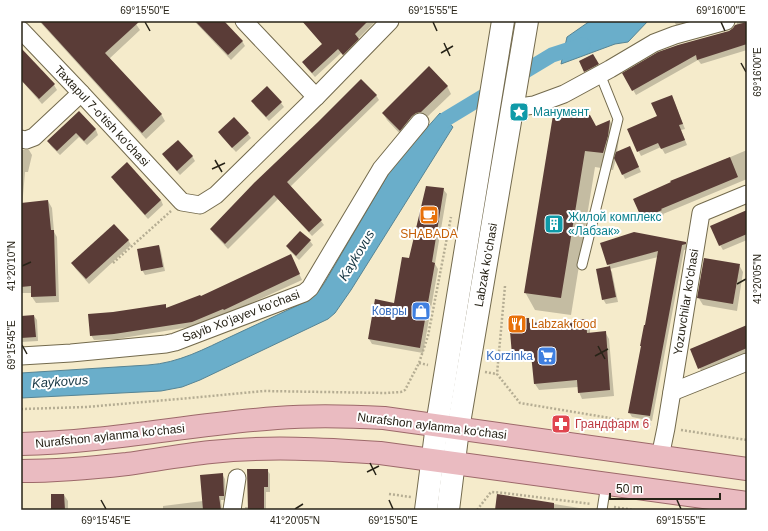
<svg xmlns="http://www.w3.org/2000/svg" width="768" height="531" font-family="Arial,sans-serif">
<style>
.water{fill:#6aaeca;stroke:#568494}
.shadow{fill:#0003}
.lines{fill:none;stroke-linecap:round;stroke-linejoin:round}
.canal{stroke:#6aaeca;stroke-width:15}
.building{fill:#5a3c37}
.lane-casing{stroke:#736a4d;stroke-width:11}
.street-casing{stroke:#736a4d;stroke-width:19}
.secondary-casing{stroke:#736a4d;stroke-width:24}
.primary-casing{stroke:#9d696a;stroke-width:24}
.path{stroke:#b5ad93;stroke-width:2.5;stroke-dasharray:2 2;stroke-linecap:butt}
.lane{stroke:#fff;stroke-width:9}
.street{stroke:#fff;stroke-width:17}
.secondary{stroke:#fff;stroke-width:22}
.primary{stroke:#eabbc1;stroke-width:22}
.ticks{fill:none;stroke:#272317;stroke-width:1.5}
.labels{text-anchor:middle;stroke-width:4;stroke-linejoin:round;paint-order:stroke}
.culture-label{font-size:12px;fill:#0d838f;stroke:#fff;text-anchor:start}
.street-label{font-size:12px;fill:#272317;stroke:#fff}
.food-label{font-size:12px;fill:#c56008;stroke:#fff}
.shop-label{font-size:12px;fill:#366cbe;stroke:#fff;text-anchor:end}
.health-label{font-size:12px;fill:#be3a42;stroke:#fff;text-anchor:start}
.water-label{font-size:13px;font-style:italic;fill:#163643;stroke:#fff}
.neatline{fill:none;stroke:#272317;stroke-width:1.5}
.ticks-label{font-size:10px;text-anchor:middle;fill:#272317}
</style>
<rect width="100%" height="100%" fill="#f5ebcb"/>
<g class="water">
<polygon points="590,21 648,21 628,42 615,44 561,64 567,37"/>
<path d="M440,113L453,127L351,290L335,313L328,319L200,380L182,387L161,391L21,398V373L148,365C179,363 204,349 232,336C256,325 281,313 305,302C314,297 320,290 325,282L393,166Z"/>
</g>
<g class="shadow">
<polygon points="39,21 134,21 140,30 109,59 161,114 165,121 146,139"/>
<polygon points="194,21 223,21 242,41 245,46 231,60"/>
<polygon points="302,21 376,21 358,39 361,44 347,59 341,53 315,77 306,67 303,62 323,45"/>
<polygon points="674,21 696,21 678,29"/>
<polygon points="737,21 747,21 747,50 701,64 698,60 636,95 624,74 729,32 734,29 737,24"/>
<polygon points="21,49 54,85 57,90 42,104 21,80"/>
<polygon points="593,55 599,66 586,73 580,61"/>
<polygon points="447,86 451,94 425,119 404,138 387,120 383,113"/>
<polygon points="267,87 281,103 284,107 269,121 255,106 252,101"/>
<polygon points="376,95 379,100 290,187 321,221 324,225 312,236 278,199 228,249 214,234 211,229"/>
<polygon points="674,101 685,129 681,130 687,145 665,154 661,147 641,156 628,130 658,117"/>
<polygon points="555,110 596,127 610,121 619,138 617,153 632,152 641,172 625,179 616,159 613,170 595,167 571,315 535,310 525,292"/>
<polygon points="79,112 96,130 98,135 87,145 79,137 60,155 51,146 48,141"/>
<polygon points="219,132 248,134 251,138 236,152 222,137"/>
<polygon points="21,150 29,150 32,155 28,172 25,172 22,208"/>
<polygon points="747,150 747,179 663,214 664,215 645,223 643,218 672,183 671,182"/>
<polygon points="163,155 192,156 195,161 180,175 166,159"/>
<polygon points="127,164 161,200 163,205 148,219 115,182 112,177"/>
<polygon points="443,189 447,194 435,264 438,269 423,353 372,344 369,339 395,304 410,260"/>
<polygon points="48,201 52,208 54,232 57,237 59,302 36,303 32,297 32,293 21,293 21,232"/>
<polygon points="747,211 747,240 723,250 720,245"/>
<polygon points="128,240 131,245 89,284 75,268 73,264"/>
<polygon points="310,241 313,245 299,260 290,251 287,246"/>
<polygon points="686,243 688,249 684,250 652,421 632,417 629,412 641,348 641,346 645,326 646,326 658,257 610,269 612,272 618,302 606,304 603,299 610,268 608,264"/>
<polygon points="159,246 161,251 165,271 145,275 142,270"/>
<polygon points="293,260 302,280 227,314 195,326 117,339 94,340 91,335 113,313 165,305 167,308 200,297"/>
<polygon points="739,265 743,272 737,311 703,305 698,297"/>
<polygon points="34,316 37,320 38,341 21,342 21,317"/>
<polygon points="528,319 531,324 586,320 590,326 590,334 605,332 609,339 614,396 582,399 579,392 578,387 539,390 535,384 533,360 517,362 513,355"/>
<polygon points="747,326 747,354 702,373 691,349"/>
<polygon points="267,470 270,474 270,492 266,492 266,510 245,510 245,507 249,507"/>
<polygon points="222,474 225,479 226,500 221,500 222,510 163,510 163,506 203,501"/>
<polygon points="64,495 68,501 68,510 52,510"/>
<polygon points="497,495 592,510 496,510"/>
</g>
<g class="lines">
<polyline class="canal" points="433,134 441,124 446,119 552,55 583,45"/>
</g>
<g class="building">
<polygon points="40,21 140,21 105,53 162,114 142,133"/>
<polygon points="195,21 224,21 243,41 228,55"/>
<polygon points="302,21 368,21 355,34 359,39 343,55 338,49 312,73 302,62 322,44"/>
<polygon points="747,22 747,44 697,60 696,55 632,91 622,73 658,52 678,45 729,31 733,28 735,25"/>
<polygon points="21,48 55,84 39,99 21,80"/>
<polygon points="593,54 599,64 584,72 579,61"/>
<polygon points="429,66 448,86 421,112 416,113 412,116 400,131 382,113"/>
<polygon points="361,79 377,95 287,182 322,220 309,232 274,195 225,244 210,229 254,183 318,122"/>
<polygon points="267,86 282,102 266,117 251,101"/>
<polygon points="672,95 683,124 679,125 685,140 661,149 658,143 637,152 627,129 657,116 651,103"/>
<polygon points="554,109 590,115 596,126 610,120 608,136 603,153 585,151 561,298 524,293"/>
<polygon points="79,111 96,129 84,141 76,133 57,151 47,141"/>
<polygon points="234,117 249,133 232,148 218,132"/>
<polygon points="178,140 193,156 177,171 162,154"/>
<polygon points="630,146 639,167 622,175 614,158 616,152"/>
<polygon points="730,157 738,177 661,209 662,210 642,219 633,199 671,182 670,181"/>
<polygon points="127,162 161,200 145,215 111,177"/>
<polygon points="426,186 444,188 432,262 435,263 420,348 368,339 375,299 394,303 402,257 409,258"/>
<polygon points="48,200 51,230 54,230 56,296 31,297 31,286 21,287 21,203"/>
<polygon points="747,210 747,234 719,246 710,226"/>
<polygon points="114,224 129,240 86,279 71,263"/>
<polygon points="300,231 311,240 296,256 286,246"/>
<polygon points="634,232 686,242 686,244 682,245 650,416 628,413 641,346 640,346 644,325 645,325 658,251 607,265 600,243"/>
<polygon points="159,245 163,267 141,271 137,249"/>
<polygon points="291,254 300,274 224,310 223,309 192,322 114,334 90,336 88,314 113,312 166,304 166,308 200,295 201,296"/>
<polygon points="704,258 740,264 733,304 697,298"/>
<polygon points="610,266 616,297 602,300 596,269"/>
<polygon points="34,315 36,337 21,338 21,316"/>
<polygon points="529,318 529,323 586,319 587,333 606,331 610,390 578,393 577,380 534,384 531,354 512,355 509,319"/>
<polygon points="747,325 747,348 698,369 690,349"/>
<polygon points="247,469 268,469 268,487 264,487 264,510 248,510"/>
<polygon points="223,473 224,496 219,496 221,510 203,510 200,475"/>
<polygon points="51,494 64,494 65,510 51,510"/>
<polygon points="497,494 554,503 554,510 495,510"/>
</g>
<g class="lines">
<defs>
<g id="lane">
<polyline points="582,265 618,119 600,74"/>
<polyline points="602,510 606,484"/>
</g>
<g id="street">
<polyline points="244,21 316,97"/>
<polyline points="21,30 81,93 182,202 200,205 216,195 316,97 390,21"/>
<polyline points="512,108 534,105 564,94 610,69 654,43 675,35 726,21"/>
<polyline points="21,139 26,140 34,137 81,93"/>
<polyline points="21,356 71,353 166,344 175,342 304,293 310,288 381,169 420,122"/>
<polyline points="672,392 747,362"/>
<polyline points="660,457 666,428 701,213 747,194"/>
<polyline points="232,510 237,478"/>
</g>
<g id="secondary">
<polyline points="426,510 437,425 503,21"/>
<polyline points="448,510 458,429 527,21"/>
</g>
<g id="primary">
<path d="M21,444C107,442 192,424 277,418C313,415 348,416 384,418L747,469"/>
<path d="M21,471C56,471 92,468 127,464C155,460 183,455 211,452C267,446 324,449 380,453L747,503"/>
</g>
</defs>
<use href="#lane" class="lane-casing"/>
<use href="#street" class="street-casing"/>
<use href="#secondary" class="secondary-casing"/>
<use href="#primary" class="primary-casing"/>
<g class="path">
<polyline points="113,263 171,211"/>
<polyline points="505,286 497,374 520,403 652,425"/>
<polyline points="419,363 428,365"/>
<polyline points="485,372 497,374"/>
<polyline points="21,409 86,407 190,398 264,391 386,393 401,392 405,390 419,363 428,336 451,217"/>
<polyline points="681,430 747,440"/>
<polyline points="389,494 411,497"/>
<polyline points="614,507 634,510"/>
<polyline points="477,510 491,492 505,493 591,504"/>
</g>
<use href="#lane" class="lane"/>
<use href="#street" class="street"/>
<use href="#secondary" class="secondary"/>
<use href="#primary" class="primary"/>
</g>
<path class="ticks" d="M145,22L150,31M433,22L437,31M721,22L725,31M444,43L450,56M441,53L453,46M741,63L746,72M215,160L222,172M212,169L225,163M22,266L31,262M737,284L746,279M22,345L27,354M598,346L605,359M595,356L608,349M370,463L376,475M367,472L379,466M101,500L106,509M389,500L393,509M677,500L681,509M295,509L303,504"/>
<defs>
<symbol id="sight-square" viewBox="-11 -11 22 22"><rect x="-9" y="-9" width="18" height="18" rx="4" fill="#0f9aa8" stroke="#fff"/><path d="M0-6L1.8-2.2L6-1.7L2.9 1.2L3.7 5.4L0 3.3L-3.7 5.4L-2.9 1.2L-6-1.7L-1.8-2.2Z" fill="#fff"/></symbol>
<symbol id="cafe-square" viewBox="-11 -11 22 22"><rect x="-9" y="-9" width="18" height="18" rx="4" fill="#e8710a" stroke="#fff"/><path d="M-5.5-4.5H6V0H3Q3 3.5 0 3.5H-2.5Q-5.5 3.5-5.5 0ZM3-3.2v2h1.7v-2ZM-6 4.5H4V6H-6Z" fill="#fff"/></symbol>
<symbol id="building-square" viewBox="-11 -11 22 22"><rect x="-9" y="-9" width="18" height="18" rx="4" fill="#0f9aa8" stroke="#fff"/><path d="M-4-6H4V6H1V3H-1V6H-4ZM-2.5-4.3h1.7v1.8h-1.7ZM.8-4.3h1.7v1.8H.8ZM-2.5-1h1.7V.8h-1.7ZM.8-1h1.7V.8H.8Z" fill="#fff"/></symbol>
<symbol id="shop-square" viewBox="-11 -11 22 22"><rect x="-9" y="-9" width="18" height="18" rx="4" fill="#3f7fe0" stroke="#fff"/><path d="M-5-2.5h2.3a2.7 3.5 0 0 1 5.4 0H5L5.5 6h-11ZM-1.5-2.5h3a1.5 2.3 0 0 0-3 0Z" fill="#fff"/></symbol>
<symbol id="restaurant-square" viewBox="-11 -11 22 22"><rect x="-9" y="-9" width="18" height="18" rx="4" fill="#e8710a" stroke="#fff"/><path d="M-5-6h1v4h1v-4h1v4h1v-4h1v5L-1.5 .5V6h-2V.5L-5-1ZM5-6V6H3V1.5H1.5Q1.5-4 5-6Z" fill="#fff"/></symbol>
<symbol id="supermarket-square" viewBox="-11 -11 22 22"><rect x="-9" y="-9" width="18" height="18" rx="4" fill="#3f7fe0" stroke="#fff"/><path d="M-6-5.5h2.5l.6 2H6L4.5 2H-2.5L-4.4-4H-6ZM-1.5 3.2a1.3 1.3 0 1 0 .1 0ZM3 3.2a1.3 1.3 0 1 0 .1 0Z" fill="#fff"/></symbol>
<symbol id="pharmacy-square" viewBox="-11 -11 22 22"><rect x="-9" y="-9" width="18" height="18" rx="4" fill="#e0444e" stroke="#fff"/><path d="M-2-6h4v4h4v4h-4v4h-4v-4h-4v-4h4Z" fill="#fff"/></symbol>
</defs>
<g fill-rule="evenodd">
<use href="#sight-square" x="508" y="101" width="22" height="22"/>
<use href="#cafe-square" x="418" y="204" width="22" height="22"/>
<use href="#building-square" x="543" y="213" width="22" height="22"/>
<use href="#shop-square" x="410" y="300" width="22" height="22"/>
<use href="#restaurant-square" x="506" y="313" width="22" height="22"/>
<use href="#supermarket-square" x="536" y="345" width="22" height="22"/>
<use href="#pharmacy-square" x="550" y="413" width="22" height="22"/>
</g>
<g class="labels">
<g class="culture-label">
<text x="533" y="116">Манумент</text>
<text x="568" y="221">Жилой комплекс<tspan x="568" dy="14">«Лабзак»</tspan></text>
</g>
<g class="street-label">
<text transform="translate(102 116) rotate(47)" y="4">Taxtapul 7-o'tish ko'chasi</text>
<text transform="translate(486 265) rotate(-80)" y="4">Labzak ko'chasi</text>
<text transform="translate(686 302) rotate(-81)" y="4">Yozuvchilar ko'chasi</text>
<text transform="translate(241 316) rotate(-21)" y="4">Sayib Xo'jayev ko'chasi</text>
<text transform="translate(432 426) rotate(7)" y="4">Nurafshon aylanma ko'chasi</text>
<text transform="translate(110 436) rotate(-6)" y="4">Nurafshon aylanma ko'chasi</text>
</g>
<g class="food-label">
<text x="429" y="238">SHABADA</text>
<text x="531" y="328" text-anchor="start">Labzak food</text>
</g>
<g class="shop-label">
<text x="407" y="315">Ковры</text>
<text x="533" y="360">Korzinka</text>
</g>
<g class="health-label">
<text x="575" y="428">Грандфарм 6</text>
</g>
<g class="water-label">
<text transform="translate(356 255) rotate(-59)" y="5">Kaykovus</text>
<text transform="translate(60 381) rotate(-4)" y="5">Kaykovus</text>
</g>
</g>
<rect width="768" height="531" fill="none" stroke="#ffffff" stroke-width="44"/>
<path d="M610 493v6h110v-6" fill="none" stroke="#272317" stroke-width="2"/>
<text x="616" y="493" font-size="12" fill="#272317" stroke="#ffffff" stroke-width="3" paint-order="stroke">50 m</text>
<rect x="22" y="22" width="724" height="487" class="neatline"/>
<g class="ticks-label">
<text x="145" y="14">69°15'50"E</text>
<text x="433" y="14">69°15'55"E</text>
<text x="721" y="14">69°16'00"E</text>
<text transform="translate(757 72) rotate(-90)" y="4">69°16'00"E</text>
<text transform="translate(11 266) rotate(-90)" y="4">41°20'10"N</text>
<text transform="translate(757 279) rotate(-90)" y="4">41°20'05"N</text>
<text transform="translate(11 345) rotate(-90)" y="4">69°15'45"E</text>
<text x="106" y="524">69°15'45"E</text>
<text x="295" y="524">41°20'05"N</text>
<text x="393" y="524">69°15'50"E</text>
<text x="681" y="524">69°15'55"E</text>
</g>
</svg>
